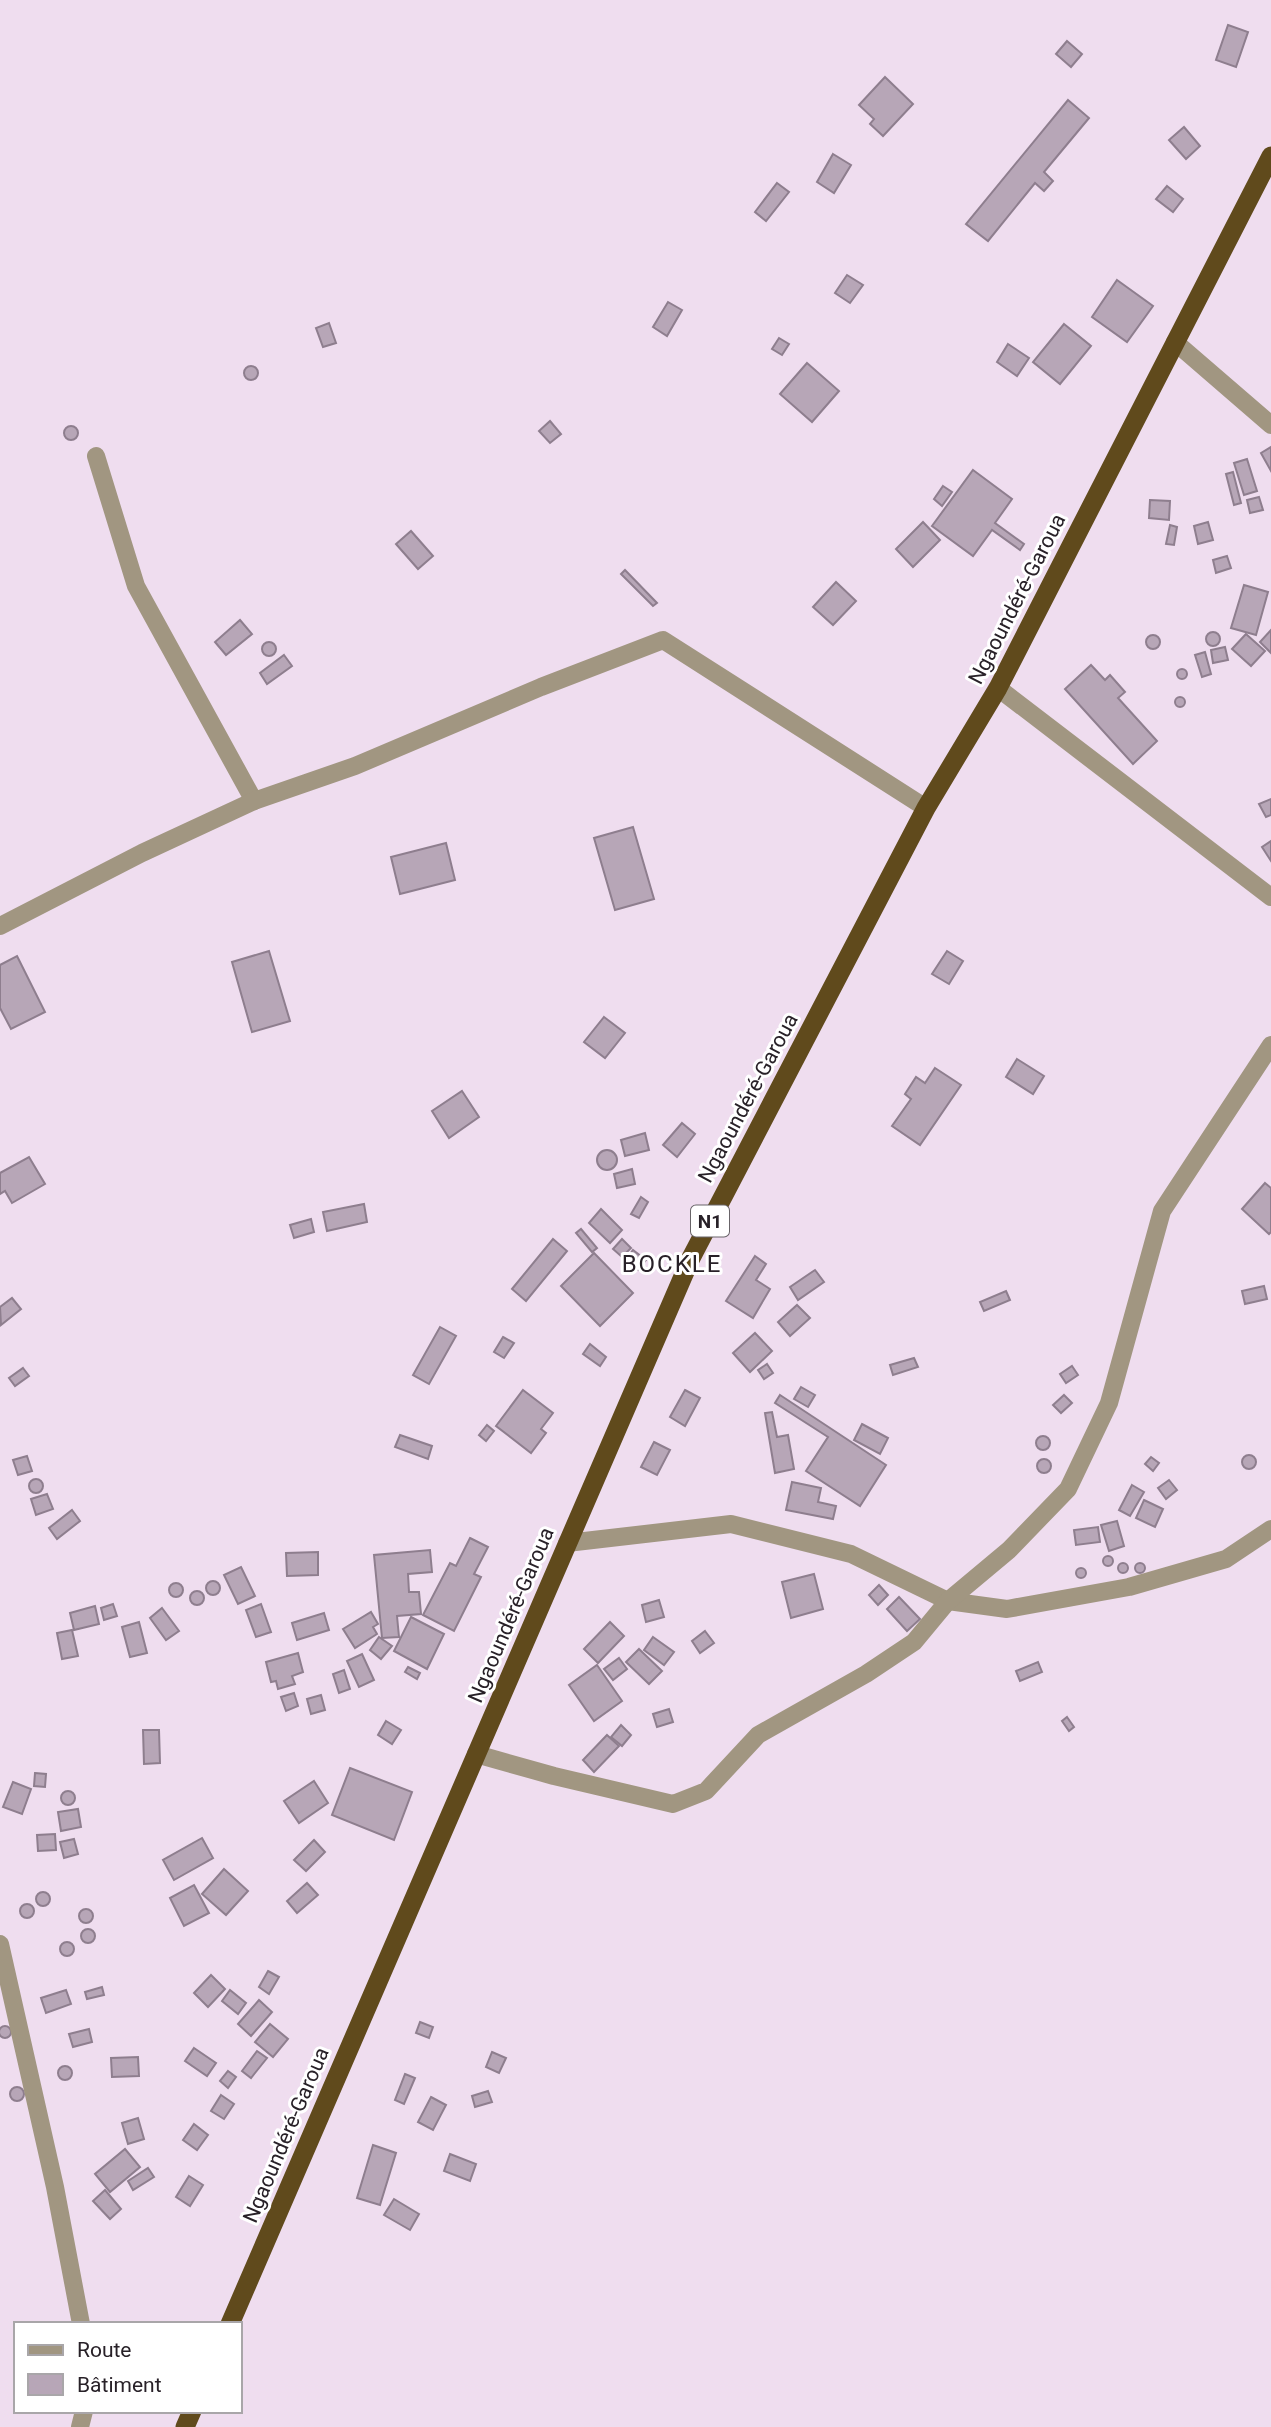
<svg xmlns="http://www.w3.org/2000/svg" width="1271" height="2427" font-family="Roboto,sans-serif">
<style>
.building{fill:#b7a6b7;stroke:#8e7e8e;stroke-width:2}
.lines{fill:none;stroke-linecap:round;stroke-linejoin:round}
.minor{stroke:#a19681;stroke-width:18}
.trunk{stroke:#604a1c;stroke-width:19}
.labels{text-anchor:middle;stroke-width:6;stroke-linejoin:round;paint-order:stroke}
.shield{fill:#fff;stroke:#686468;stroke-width:2}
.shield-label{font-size:19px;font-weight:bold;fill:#282128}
.street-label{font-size:21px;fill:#282128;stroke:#fff}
.quarter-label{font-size:24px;letter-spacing:2px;fill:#282128;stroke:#fff}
</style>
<rect width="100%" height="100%" fill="#efddef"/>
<g class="building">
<polygon points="1228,25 1248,32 1236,67 1216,60"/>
<polygon points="1067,41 1082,54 1071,67 1056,54"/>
<polygon points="885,77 913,104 883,136 870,124 874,119 859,105"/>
<polygon points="1068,100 1089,118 1044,172 1053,181 1044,191 1035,183 988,241 966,224"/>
<polygon points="1184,127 1200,146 1186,159 1169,140"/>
<polygon points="833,154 851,165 834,193 817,182"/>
<polygon points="777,183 789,192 766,221 755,212"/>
<polygon points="1167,186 1183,199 1173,212 1156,199"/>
<polygon points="847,275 863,285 850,303 835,293"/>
<polygon points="1117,280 1153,306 1127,342 1092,317"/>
<polygon points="668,302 682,310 667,336 653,327"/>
<polygon points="329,323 336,343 323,347 316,328"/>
<polygon points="1064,324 1091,346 1060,384 1033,362"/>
<polygon points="779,338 789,344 782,355 772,349"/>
<polygon points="1008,344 1029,358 1017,376 997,362"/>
<polygon points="807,363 839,391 812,422 780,394"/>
<circle cx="251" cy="373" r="7"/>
<polygon points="550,421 561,434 550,443 539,431"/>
<circle cx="71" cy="433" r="7"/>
<polygon points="1271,447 1271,471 1261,453"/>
<polygon points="1247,459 1257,491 1244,495 1234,463"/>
<polygon points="973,470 1012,499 995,523 1024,544 1020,550 992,530 973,556 932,526"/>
<polygon points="1233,472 1241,503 1234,505 1226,474"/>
<polygon points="943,486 952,492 942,506 934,499"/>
<polygon points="1259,497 1263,510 1250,513 1247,500"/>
<polygon points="1150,500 1170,501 1169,520 1149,518"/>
<polygon points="923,522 940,540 913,567 896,549"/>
<polygon points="1208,522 1213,540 1198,544 1194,526"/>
<polygon points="1170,525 1177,527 1174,545 1166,544"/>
<polygon points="411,531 433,556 418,569 396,544"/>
<polygon points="1227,556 1231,568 1216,573 1213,560"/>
<polygon points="625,570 657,603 653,606 621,574"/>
<polygon points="836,582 856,601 833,625 813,607"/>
<polygon points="1244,585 1268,592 1256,635 1231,628"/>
<polygon points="240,620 252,634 226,655 215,642"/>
<polygon points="1271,630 1271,653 1260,642"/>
<circle cx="1213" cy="639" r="7"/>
<polygon points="1246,634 1265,651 1251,666 1232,649"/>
<circle cx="1153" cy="642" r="7"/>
<circle cx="269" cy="649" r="7"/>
<polygon points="1225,647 1228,660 1213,663 1211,650"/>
<polygon points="1205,652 1211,674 1202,677 1195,655"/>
<polygon points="284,655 292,666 267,684 260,673"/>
<polygon points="1091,665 1105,680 1110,675 1125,692 1118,698 1157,741 1133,764 1065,689"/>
<circle cx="1182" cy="674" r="5"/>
<circle cx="1180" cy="702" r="5"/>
<polygon points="1271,799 1271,815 1266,817 1259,804"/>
<polygon points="633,827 654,899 615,910 594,838"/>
<polygon points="1271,841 1271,861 1262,847"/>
<polygon points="446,843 455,880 400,894 391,857"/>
<polygon points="269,951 290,1021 252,1032 232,962"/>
<polygon points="947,951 963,961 949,984 932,974"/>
<polygon points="17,956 45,1012 11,1029 0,1008 0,965"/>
<polygon points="604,1017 625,1033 605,1058 584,1042"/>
<polygon points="1017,1059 1044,1076 1033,1094 1006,1077"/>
<polygon points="935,1068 961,1085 920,1145 892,1126 911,1099 905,1094 916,1077 925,1083"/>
<polygon points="462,1091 479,1117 449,1138 432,1111"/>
<polygon points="682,1123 695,1134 677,1157 663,1145"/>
<polygon points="645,1133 649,1150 625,1156 621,1140"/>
<circle cx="607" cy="1160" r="10"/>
<polygon points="29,1157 45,1184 12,1203 5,1191 0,1194 0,1173"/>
<polygon points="632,1169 635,1184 617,1188 614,1174"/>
<polygon points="1265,1183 1271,1188 1271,1232 1269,1234 1242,1209"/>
<polygon points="641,1197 648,1202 639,1218 631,1214"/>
<polygon points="364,1204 367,1222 327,1231 323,1212"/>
<polygon points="601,1209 622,1230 610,1243 589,1223"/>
<polygon points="311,1219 314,1232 294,1238 290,1225"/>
<polygon points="581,1229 597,1248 592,1252 576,1233"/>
<polygon points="553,1239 567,1251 526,1301 512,1289"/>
<polygon points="622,1239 631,1248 622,1257 613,1249"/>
<polygon points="633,1250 646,1260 638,1270 625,1261"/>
<polygon points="594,1253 633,1293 600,1326 561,1286"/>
<polygon points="755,1256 766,1264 756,1280 770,1289 753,1318 726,1301"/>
<polygon points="815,1270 824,1282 798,1300 790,1287"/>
<polygon points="1264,1286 1267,1299 1245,1304 1242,1291"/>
<polygon points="1006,1291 1010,1300 984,1311 980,1302"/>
<polygon points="12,1298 21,1309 1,1325 0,1307"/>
<polygon points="797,1305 810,1318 790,1336 778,1322"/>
<polygon points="440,1327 456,1336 429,1384 413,1375"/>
<polygon points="755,1333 772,1351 750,1372 733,1353"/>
<polygon points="503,1337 514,1343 504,1358 494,1352"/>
<polygon points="590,1344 606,1357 600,1366 583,1354"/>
<polygon points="914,1358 918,1367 893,1375 890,1365"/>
<polygon points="767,1364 773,1373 764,1379 758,1370"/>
<polygon points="1072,1366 1078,1375 1066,1383 1060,1374"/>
<polygon points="23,1368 29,1376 15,1386 9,1378"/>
<polygon points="801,1387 815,1395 808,1407 794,1399"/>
<polygon points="523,1390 553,1413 541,1429 546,1433 531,1453 496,1426"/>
<polygon points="685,1390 700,1398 685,1426 670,1417"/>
<polygon points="780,1395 886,1465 860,1506 806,1471 828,1437 775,1403"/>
<polygon points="1064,1395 1072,1403 1061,1413 1053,1405"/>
<polygon points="772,1412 777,1437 788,1435 794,1469 775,1473 765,1413"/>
<polygon points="862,1424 888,1438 880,1454 854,1440"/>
<polygon points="487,1425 494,1431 486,1441 479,1435"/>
<polygon points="400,1435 432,1446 428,1459 395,1447"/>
<circle cx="1043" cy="1443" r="7"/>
<polygon points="654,1442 670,1450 657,1475 641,1467"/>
<circle cx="1249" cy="1462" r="7"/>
<polygon points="27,1456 32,1471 18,1475 13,1460"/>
<polygon points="1151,1457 1159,1463 1153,1471 1145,1464"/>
<circle cx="1044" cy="1466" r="7"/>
<circle cx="36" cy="1486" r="7"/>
<polygon points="1169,1480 1177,1490 1166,1499 1158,1488"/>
<polygon points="792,1482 821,1488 818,1502 836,1506 833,1519 786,1510"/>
<polygon points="1132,1485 1144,1492 1130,1516 1119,1510"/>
<polygon points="47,1494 53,1509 36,1515 31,1499"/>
<polygon points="1144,1500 1163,1509 1155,1527 1136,1518"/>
<polygon points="72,1510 80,1521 57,1539 49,1528"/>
<polygon points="1117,1521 1124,1546 1109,1551 1101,1525"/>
<polygon points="1098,1527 1100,1542 1076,1545 1074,1530"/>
<polygon points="470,1538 488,1547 474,1574 481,1577 454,1631 423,1615 450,1563 456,1566"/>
<polygon points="430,1550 432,1572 408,1574 409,1592 419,1592 421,1614 397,1616 399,1637 382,1638 374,1555"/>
<polygon points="318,1552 318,1575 287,1576 286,1553"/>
<circle cx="1108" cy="1561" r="5"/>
<circle cx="1140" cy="1568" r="5"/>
<circle cx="1123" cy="1568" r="5"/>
<polygon points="241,1567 255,1596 238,1604 224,1575"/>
<circle cx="1081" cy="1573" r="5"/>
<polygon points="814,1574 823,1609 791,1618 782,1582"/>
<circle cx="213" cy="1588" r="7"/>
<circle cx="176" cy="1590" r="7"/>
<polygon points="879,1585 888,1595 878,1605 869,1595"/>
<circle cx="197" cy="1598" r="7"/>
<polygon points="899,1597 920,1619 907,1631 887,1609"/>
<polygon points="659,1600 664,1617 646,1622 642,1605"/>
<polygon points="113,1604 117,1616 104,1620 101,1608"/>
<polygon points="261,1604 271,1632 256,1637 246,1610"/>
<polygon points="95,1606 99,1624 74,1630 70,1613"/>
<polygon points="162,1608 179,1631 166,1640 150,1618"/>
<polygon points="371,1612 378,1624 373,1627 377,1634 355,1648 343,1629"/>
<polygon points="324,1613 329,1630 297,1640 292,1623"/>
<polygon points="411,1617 444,1634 427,1669 394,1651"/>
<polygon points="139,1622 147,1653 130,1657 122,1627"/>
<polygon points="610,1622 624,1636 598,1663 584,1649"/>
<polygon points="72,1630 78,1656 62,1659 57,1633"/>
<polygon points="705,1631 714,1643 700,1653 692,1641"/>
<polygon points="379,1637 392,1646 381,1659 370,1650"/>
<polygon points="653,1637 674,1652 664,1665 644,1650"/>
<polygon points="639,1649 662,1671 649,1684 626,1662"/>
<polygon points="298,1653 303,1672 292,1676 295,1684 278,1689 276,1681 271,1682 266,1662"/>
<polygon points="362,1654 374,1680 359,1687 347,1661"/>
<polygon points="619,1658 627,1669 613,1680 604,1669"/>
<polygon points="1038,1662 1042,1672 1020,1681 1016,1671"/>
<polygon points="597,1665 622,1701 594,1721 569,1685"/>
<polygon points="408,1667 420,1673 417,1679 405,1672"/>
<polygon points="344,1670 350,1689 339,1693 333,1674"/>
<polygon points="294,1693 298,1706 286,1711 281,1697"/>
<polygon points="321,1695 325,1710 311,1714 307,1699"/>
<polygon points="669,1709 673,1722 657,1727 653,1714"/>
<polygon points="1067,1717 1074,1727 1069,1731 1062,1721"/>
<polygon points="386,1721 401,1730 392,1744 378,1735"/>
<polygon points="621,1725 631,1735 622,1746 611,1737"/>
<polygon points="143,1730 159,1730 160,1763 144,1764"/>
<polygon points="607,1735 619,1746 594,1772 583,1760"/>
<polygon points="350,1768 412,1792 394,1840 332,1815"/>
<polygon points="35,1773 46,1774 45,1787 34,1786"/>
<polygon points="314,1781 328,1803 299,1823 284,1801"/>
<polygon points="13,1782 31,1789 22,1814 3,1807"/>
<circle cx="68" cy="1798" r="7"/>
<polygon points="78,1809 81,1827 61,1831 58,1812"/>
<polygon points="55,1834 56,1850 38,1851 37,1835"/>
<polygon points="202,1838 213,1858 174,1880 163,1860"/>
<polygon points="74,1839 78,1854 64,1858 60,1842"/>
<polygon points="314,1840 325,1852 306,1871 294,1860"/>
<polygon points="224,1869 248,1891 226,1915 202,1894"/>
<polygon points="307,1883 318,1895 297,1913 287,1901"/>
<polygon points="194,1885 209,1913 184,1926 170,1898"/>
<circle cx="43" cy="1899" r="7"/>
<circle cx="27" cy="1911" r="7"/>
<circle cx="86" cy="1916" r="7"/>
<circle cx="88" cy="1936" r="7"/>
<circle cx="67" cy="1949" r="7"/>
<polygon points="268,1971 279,1977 269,1994 259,1987"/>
<polygon points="211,1975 225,1989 208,2007 194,1993"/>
<polygon points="102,1987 104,1995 87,1999 85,1992"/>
<polygon points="66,1990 71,2004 46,2013 41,1998"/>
<polygon points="230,1990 246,2003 238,2014 222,2001"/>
<polygon points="259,2000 272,2012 251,2036 238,2024"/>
<polygon points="420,2022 433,2027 429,2038 416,2033"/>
<polygon points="270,2024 288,2039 273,2057 255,2042"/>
<circle cx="5" cy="2032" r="6"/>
<polygon points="89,2029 92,2042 73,2047 69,2034"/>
<polygon points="194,2048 216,2063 207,2076 185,2061"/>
<polygon points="257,2051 267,2058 251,2078 242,2071"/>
<polygon points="492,2052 506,2058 499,2073 486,2067"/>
<polygon points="138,2057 139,2076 112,2077 111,2058"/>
<circle cx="65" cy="2073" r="7"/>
<polygon points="228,2071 236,2077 228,2088 220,2081"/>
<polygon points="405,2074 415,2078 404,2104 395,2100"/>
<circle cx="17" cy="2094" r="7"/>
<polygon points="488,2091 492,2102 475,2107 472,2096"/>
<polygon points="221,2095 234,2104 224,2119 211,2111"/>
<polygon points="431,2097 446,2105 433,2130 418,2122"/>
<polygon points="138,2118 144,2139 128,2144 122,2123"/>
<polygon points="194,2124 208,2135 197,2150 183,2140"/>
<polygon points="373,2145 396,2153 380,2205 357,2198"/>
<polygon points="125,2149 140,2167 110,2192 95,2174"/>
<polygon points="450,2154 476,2164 470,2181 444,2171"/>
<polygon points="148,2168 154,2177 133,2190 128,2181"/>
<polygon points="189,2176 203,2185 190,2206 176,2197"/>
<polygon points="105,2190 121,2209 110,2219 93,2201"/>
<polygon points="394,2199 419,2214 410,2230 384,2215"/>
</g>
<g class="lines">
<g class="minor">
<polyline points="1175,342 1271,425"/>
<polyline points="96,456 136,586 254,801"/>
<polyline points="998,688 1271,897"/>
<polyline points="0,926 142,853 254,801 355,766 541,687 663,640 926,808"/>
<polyline points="567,1543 731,1524 851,1554 948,1601 1007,1609 1129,1587 1226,1559 1271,1529"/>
<polyline points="476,1754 554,1776 673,1804 706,1791 758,1735 866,1674 914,1642 948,1601 1009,1550 1068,1489 1109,1403 1162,1211 1271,1045"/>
<polyline points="0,1944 55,2187 81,2324"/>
<polyline points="80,2427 84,2411"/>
</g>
<g class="trunk">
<polyline points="230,2324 691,1258 926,808 998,688 1271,156"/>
<polyline points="185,2427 192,2411"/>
</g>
</g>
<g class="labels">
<rect class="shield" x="691" y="1205.5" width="38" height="31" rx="5"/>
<g class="shield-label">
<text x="710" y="1228">N1</text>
</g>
<g class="street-label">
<text transform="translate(1017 599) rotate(-63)" y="7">Ngaoundéré-Garoua</text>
<text transform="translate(748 1098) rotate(-62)" y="7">Ngaoundéré-Garoua</text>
<text transform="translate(511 1615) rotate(-67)" y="7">Ngaoundéré-Garoua</text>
<text transform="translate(286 2135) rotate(-67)" y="7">Ngaoundéré-Garoua</text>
</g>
<g class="quarter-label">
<text x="672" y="1272">BOCKLE</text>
</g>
</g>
<rect x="14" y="2322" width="228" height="91" fill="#ffffff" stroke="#a9a6a9" stroke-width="2"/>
<rect x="28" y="2345" width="35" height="10" fill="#a19681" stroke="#a9a6a9" stroke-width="2"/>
<text x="77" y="2357" font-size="21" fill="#282128">Route</text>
<rect x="28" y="2374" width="35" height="21" fill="#b7a6b7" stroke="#a9a6a9" stroke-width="2"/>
<text x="77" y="2392" font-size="21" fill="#282128">Bâtiment</text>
</svg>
